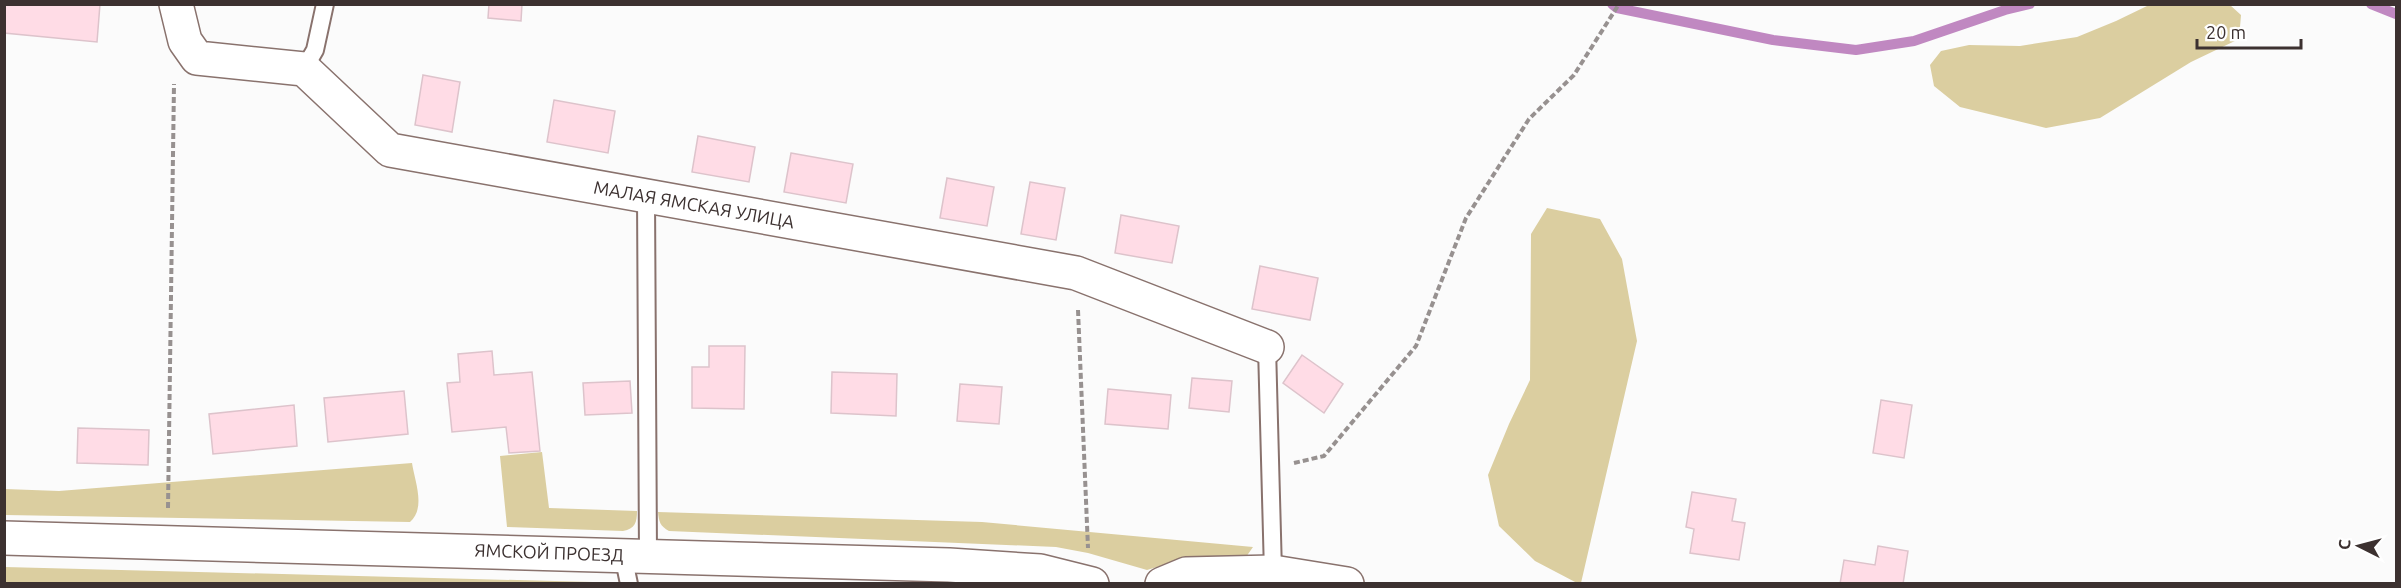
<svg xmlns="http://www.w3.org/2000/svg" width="2401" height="588" font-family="Ubuntu,sans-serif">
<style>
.green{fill:#dbcea0}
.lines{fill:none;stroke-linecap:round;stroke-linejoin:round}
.stream{stroke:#c088c1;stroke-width:10}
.building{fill:#ffdce6;stroke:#ddc3cb;stroke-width:1.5}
.lane-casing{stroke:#89726d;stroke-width:20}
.street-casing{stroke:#89726d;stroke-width:36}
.secondary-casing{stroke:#89726d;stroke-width:36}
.path{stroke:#979190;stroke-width:4;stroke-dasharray:6 3;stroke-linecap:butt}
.lane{stroke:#fff;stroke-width:16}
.street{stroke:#fff;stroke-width:33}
.secondary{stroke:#fff;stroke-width:33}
.labels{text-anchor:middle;stroke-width:6;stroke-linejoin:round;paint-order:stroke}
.street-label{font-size:18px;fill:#3c3130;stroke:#fff}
</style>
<rect width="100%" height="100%" fill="#fbfbfb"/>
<g class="green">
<polygon points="2155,5 2230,5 2241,15 2239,39 2191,62 2100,118 2046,128 1960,107 1934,86 1930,65 1941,51 1969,45 2020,46 2077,37 2116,21 2147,6"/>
<polygon points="1547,208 1600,219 1622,259 1637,341 1581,583 1577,583 1535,561 1499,526 1488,475 1509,424 1530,380 1531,234"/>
<path d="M542,452L549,508L637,511C637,522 635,529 623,531L507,527L500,456Z"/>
<path d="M412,463C415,482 426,508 410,522L5,515V489L59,491Z"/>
<path d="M658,512L982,522L1253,547L1246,557L1238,559L1211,557L1183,559L1147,570L1088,553L1056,547L669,531C660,526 659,522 658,512Z"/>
<polygon points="5,567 593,582 597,583 5,584"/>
</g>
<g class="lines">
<g class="stream">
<polyline points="1612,4 1617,8 1773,40 1856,50 1914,41 2005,10 2030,4"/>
<polyline points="2371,4 2396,14"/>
</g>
</g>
<g class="building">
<polygon points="4,4 100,4 97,42 4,33"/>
<polygon points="489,4 522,4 521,21 488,18"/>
<polygon points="423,75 460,82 452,132 415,125"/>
<polygon points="554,100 615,111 608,153 547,142"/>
<polygon points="698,136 755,147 749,182 692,172"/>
<polygon points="791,153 853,164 846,203 784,192"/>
<polygon points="947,178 994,187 987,226 940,218"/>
<polygon points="1030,182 1065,188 1056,240 1021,234"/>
<polygon points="1121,215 1179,226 1172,263 1115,253"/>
<polygon points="1260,266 1318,278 1310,320 1252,309"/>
<polygon points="709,346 745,346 744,409 692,408 692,367 709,367"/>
<polygon points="492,351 494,375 532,372 540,451 509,453 506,427 452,432 447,383 460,382 458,354"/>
<polygon points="1302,355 1343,384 1324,413 1283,383"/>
<polygon points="832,372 897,374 896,416 831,413"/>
<polygon points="1192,378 1232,381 1229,412 1189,408"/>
<polygon points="630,381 632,413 585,415 583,383"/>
<polygon points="960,384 1002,387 999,424 957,421"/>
<polygon points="1108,389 1171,395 1168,429 1105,424"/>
<polygon points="404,391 408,434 328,442 324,398"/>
<polygon points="1881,400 1912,405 1904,458 1873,453"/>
<polygon points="294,405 297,446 213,454 209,414"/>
<polygon points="78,428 149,430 148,465 77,463"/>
<polygon points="1692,492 1736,499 1732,521 1745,523 1739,560 1690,553 1694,529 1686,527"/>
<polygon points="1878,546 1908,551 1903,584 1840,584 1844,560 1875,565"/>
</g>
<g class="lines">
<defs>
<g id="lane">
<polyline points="304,69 315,50 325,4"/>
<polyline points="646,196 648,556"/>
<polyline points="1267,347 1273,572"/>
<polyline points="623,555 629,584"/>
</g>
<g id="street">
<polyline points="176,4 185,41 197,58 304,69 390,150 1076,273 1267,347"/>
<polyline points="1162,584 1186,574 1273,572 1347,584"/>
</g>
<polyline id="secondary" points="4,538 949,565 1040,571 1092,584"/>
</defs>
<use href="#lane" class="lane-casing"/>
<use href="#street" class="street-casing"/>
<use href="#secondary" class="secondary-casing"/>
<g class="path">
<polyline points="1078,310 1088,548"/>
<polyline points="1294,463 1324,456 1416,346 1466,218 1529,119 1574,75 1619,4"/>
<polyline points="168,508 174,84"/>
</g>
<use href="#lane" class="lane"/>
<use href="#street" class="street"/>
<use href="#secondary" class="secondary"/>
</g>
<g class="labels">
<g class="street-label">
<text transform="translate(694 205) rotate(10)" y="6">МАЛАЯ ЯМСКАЯ УЛИЦА</text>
<text transform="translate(549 553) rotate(2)" y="6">ЯМСКОЙ ПРОЕЗД</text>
</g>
</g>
<rect width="2401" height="588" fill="none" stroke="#3c3130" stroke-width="12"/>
<g transform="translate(2359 546) rotate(276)" stroke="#ffffff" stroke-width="4.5" paint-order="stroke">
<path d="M0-4.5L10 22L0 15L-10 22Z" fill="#3c3130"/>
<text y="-9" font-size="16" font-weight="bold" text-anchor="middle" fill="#3c3130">С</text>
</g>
<path d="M2197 39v9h104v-9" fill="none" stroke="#3c3130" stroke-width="3"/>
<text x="2206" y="39" font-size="18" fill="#3c3130" stroke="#ffffff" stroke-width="4.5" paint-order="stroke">20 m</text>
</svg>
